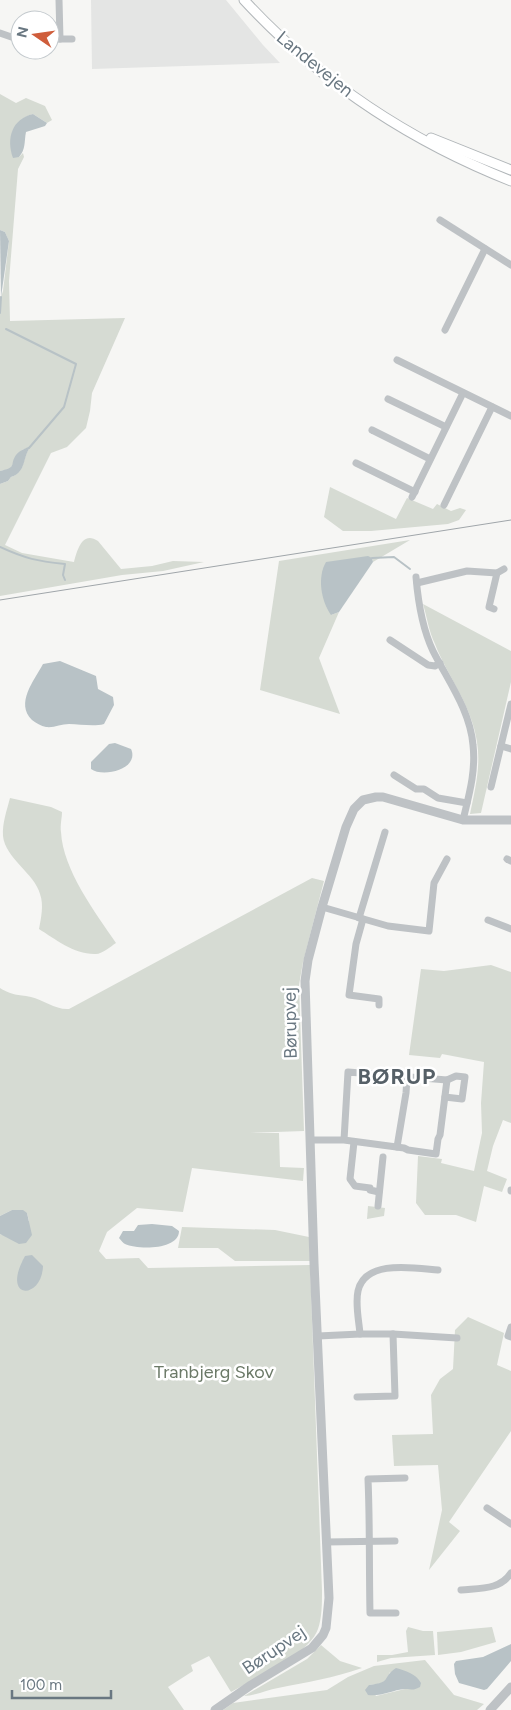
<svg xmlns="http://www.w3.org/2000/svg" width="511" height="1710" font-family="Figtree,sans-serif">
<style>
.built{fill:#e4e5e4}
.green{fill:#d6dbd3;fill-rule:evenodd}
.water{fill:#b8c2c6}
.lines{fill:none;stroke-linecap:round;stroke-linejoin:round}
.stream{stroke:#b8c2c6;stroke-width:2}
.secondary-casing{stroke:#b1b6b9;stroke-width:11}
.minor{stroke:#bec2c5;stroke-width:7}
.tertiary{stroke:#bec2c5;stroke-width:9}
.secondary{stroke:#fff;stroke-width:9}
.tram{stroke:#a0a6aa;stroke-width:1}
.labels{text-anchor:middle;stroke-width:5;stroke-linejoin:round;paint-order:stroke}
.street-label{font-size:18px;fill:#697781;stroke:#fff}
.park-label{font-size:18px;fill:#6b7967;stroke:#fff}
.district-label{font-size:22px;font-weight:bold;letter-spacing:1px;fill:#566067;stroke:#fff}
</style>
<rect width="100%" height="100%" fill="#f6f6f4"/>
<polygon class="built" points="91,0 226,0 263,45 280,63 92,69"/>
<g class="green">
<path d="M0,94L16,103L26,98L45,106L52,120L47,123L33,114C22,117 18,122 12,132L19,157L23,153L24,157L18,169L9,281L10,321L125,318L92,393L90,411L86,428L67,447L51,453L5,545L22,553L74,562C77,551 82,530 98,541L121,569L152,566L173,561L204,562L163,571L122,575L0,596V484L8,481L11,477C26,472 22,458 30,447L22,450L10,469L0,471V296L1,297L3,291L9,241L5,232L0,230Z"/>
<polygon points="330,487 396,519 407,498 433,509 437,504 451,511 460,508 466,510 459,520 448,524 371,531 343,531 324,517"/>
<polygon points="410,540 373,562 372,558 331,615 339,612 319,658 340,714 260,690 279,561"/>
<path d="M423,604L511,651V682L481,813L470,814C475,790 481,766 477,742C472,706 448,677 435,644C429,632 427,617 423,604Z"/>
<path d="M10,798L51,807L62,812C62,818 60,825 61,832C63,870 95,912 116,943C110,947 102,954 96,954C75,955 55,939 39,929C41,918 44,905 40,894C35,874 5,858 3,836C2,823 7,810 10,798Z"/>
<path d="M312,878L324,881L303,962L299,985L304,1131L250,1133H279L280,1167L304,1168L303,1181L192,1168L183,1212L137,1208L107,1232L99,1251L106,1259L139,1258L148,1268L310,1265L322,1591C322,1603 322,1618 318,1629C308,1656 256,1678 231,1692L209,1656L191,1665L193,1671L168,1687L184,1710H0V1234L2,1235L29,1221L27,1213L12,1210L0,1216V988C13,996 17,994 31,997C43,1000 56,1010 69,1009Z"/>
<polygon points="491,965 511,972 511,1123 503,1120 493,1146 487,1171 507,1179 502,1192 484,1186 476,1222 456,1215 425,1215 416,1203 418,1156 442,1159 441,1163 474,1171 482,1133 481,1103 484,1062 442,1054 440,1058 409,1055 421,969 444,971"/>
<polygon points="368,1206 385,1208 384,1216 367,1219"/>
<polygon points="182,1227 275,1230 309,1237 310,1261 235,1261 218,1248 178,1248"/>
<polygon points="468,1317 504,1333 497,1365 511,1371 511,1431 449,1522 460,1531 429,1570 442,1510 438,1465 394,1466 392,1435 433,1434 431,1395 440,1379 453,1369 455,1330"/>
<polygon points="408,1627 423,1631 433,1631 435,1655 391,1658 377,1662 377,1655 392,1655 408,1652 406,1631"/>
<polygon points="492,1627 496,1642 461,1652 438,1655 437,1632"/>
<path d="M321,1645L340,1661L362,1668C333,1678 308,1682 278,1688C267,1690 254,1696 244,1696L307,1659Z"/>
<path d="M425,1660L454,1695L484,1704L477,1710H223L233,1703L327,1690L348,1677L374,1666ZM390,1672L405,1689L376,1696L369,1685C380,1684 386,1684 390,1672Z"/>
</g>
<g class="water">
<path d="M33,114L47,123L45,126L26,132C24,142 26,149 19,157L13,158C6,138 12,119 33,114Z"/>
<polygon points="0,230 5,232 9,241 1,297"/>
<path d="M31,446C22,457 27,472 11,477L8,481L0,484V471C18,467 9,465 16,455C20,450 26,448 31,446Z"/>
<path d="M368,556L372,558L373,562L339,612L331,615C321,601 317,577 326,562Z"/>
<path d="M60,661L96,676L98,689L113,697L114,705L104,724C93,727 80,724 69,724C61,724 54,728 46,727C41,726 36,723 32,720C15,703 34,681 43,664Z"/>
<path d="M115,743L131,749C140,769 103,778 91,769V762L109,744Z"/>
<polygon points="12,1210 23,1210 27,1213 32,1235 26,1243 19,1244 0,1234 0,1216"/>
<path d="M152,1224L172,1226L179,1231C179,1250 138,1250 125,1244C123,1243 121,1240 119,1238L123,1231H134L138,1225Z"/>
<path d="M32,1255L43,1266C42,1300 0,1301 25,1256Z"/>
<polygon points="511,1644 511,1661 487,1689 484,1690 459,1683 455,1674 454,1664 456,1661 483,1657"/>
<path d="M396,1668C406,1671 415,1673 421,1683L420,1687C412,1691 413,1689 405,1689C392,1690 381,1697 368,1695L365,1690L369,1685C393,1682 381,1678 396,1668Z"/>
</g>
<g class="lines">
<g class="stream">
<polyline points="0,313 1,297"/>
<polyline points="6,329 76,364 64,407 29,448"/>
<path d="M0,547C26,559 37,561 65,564L63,575L65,580"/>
<polyline points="372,558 394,557 410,569"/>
</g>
<defs>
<g id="secondary">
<path d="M244,0C318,80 410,141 511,181"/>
<polyline points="431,138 511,170"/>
</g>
</defs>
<use href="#secondary" class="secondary-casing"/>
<g class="minor">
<polyline points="59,0 60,39"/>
<polyline points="0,33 20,40"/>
<polyline points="50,39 72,39"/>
<polyline points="440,220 511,265"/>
<polyline points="445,330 485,249"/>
<polyline points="397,360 511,416"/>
<polyline points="388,399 446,427"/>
<polyline points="372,430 430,459"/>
<polyline points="356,463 415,492"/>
<polyline points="412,497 463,393"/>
<polyline points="444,505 492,407"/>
<path d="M416,577C418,601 422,628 433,651C448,681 470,710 473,745C476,771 469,795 463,820"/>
<polyline points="417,583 467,571 497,573 504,569"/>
<polyline points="494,609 489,607 497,573"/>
<polyline points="390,640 428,665 435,666 440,663"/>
<polyline points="501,746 511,749"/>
<polyline points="394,775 416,789 424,789 438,798 467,803"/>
<polyline points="491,787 511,704"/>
<polyline points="507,859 511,861"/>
<polyline points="322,907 388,926 429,931 434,883 447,859"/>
<polyline points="359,918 385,832"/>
<polyline points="363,919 356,944 349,995 379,999 379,1005"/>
<polyline points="488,920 511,929"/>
<polyline points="445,1097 462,1099 465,1077 456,1076 447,1080"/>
<polyline points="310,1140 344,1140 404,1148 408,1150 436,1154 438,1139 440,1135 447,1080 348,1072 344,1140"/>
<polyline points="354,1142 350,1179 355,1186 370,1188 370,1190 379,1192"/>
<polyline points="397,1147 406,1093 407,1078"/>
<polyline points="511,1190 511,1191"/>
<polyline points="378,1206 383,1157"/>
<polyline points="511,1327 508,1336 511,1337"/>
<polyline points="360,1334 393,1334 457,1338"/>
<path d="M318,1336L360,1334C359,1321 355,1304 358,1291C365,1259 414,1268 438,1270"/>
<polyline points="357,1397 395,1396 393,1334"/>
<polyline points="487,1508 511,1524"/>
<polyline points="326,1542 395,1541"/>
<path d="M461,1590C480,1588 500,1590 511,1573"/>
<path d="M396,1613H370C369,1568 370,1524 368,1479L405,1478"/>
</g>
<g class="tertiary">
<polyline points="215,1710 251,1685 312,1648 323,1635 326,1628 329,1598 314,1263 305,981 308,960 322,907 346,827 354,809 363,800 376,797 383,797 463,820 511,820"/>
<polyline points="490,1710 511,1687"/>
</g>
<use href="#secondary" class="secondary"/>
<polyline class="tram" points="0,600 511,520"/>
</g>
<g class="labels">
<g class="street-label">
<text transform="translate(315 64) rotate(39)" y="6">Landevejen</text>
<text transform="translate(290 1023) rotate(-91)" y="6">Børupvej</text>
<text transform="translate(274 1650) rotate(-34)" y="6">Børupvej</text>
</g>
<g class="park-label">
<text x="214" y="1378">Tranbjerg Skov</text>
</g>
<g class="district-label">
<text x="397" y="1084">BØRUP</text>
</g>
</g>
<g transform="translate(35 35) rotate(283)"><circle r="24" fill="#ffffff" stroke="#c3c9cd"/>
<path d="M0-4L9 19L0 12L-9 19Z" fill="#cf5d3b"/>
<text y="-8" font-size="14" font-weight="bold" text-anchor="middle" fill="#697781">N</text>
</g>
<path d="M12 1690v8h99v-8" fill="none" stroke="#697781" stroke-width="2.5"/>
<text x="20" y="1690" font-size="15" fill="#697781" stroke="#ffffff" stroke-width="4" paint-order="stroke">100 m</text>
</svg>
